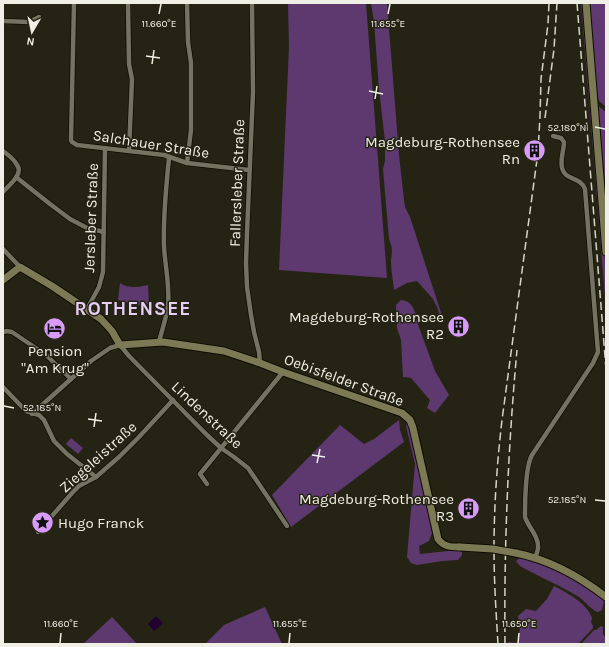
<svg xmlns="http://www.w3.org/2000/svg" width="609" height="647" font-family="Karla,sans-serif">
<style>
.green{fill:#5d3970}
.forest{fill:#603973}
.water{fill:#210031}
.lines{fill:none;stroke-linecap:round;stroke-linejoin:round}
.street-casing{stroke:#0e0d02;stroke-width:6}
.secondary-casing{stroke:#0e0d02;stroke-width:9}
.street{stroke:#747361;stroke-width:4.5}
.secondary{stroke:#7c7955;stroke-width:7}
.rail{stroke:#d4d4c9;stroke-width:1.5;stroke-dasharray:8 4;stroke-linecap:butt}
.secondary-bridge-casing{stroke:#0e0d02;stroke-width:9;stroke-linecap:butt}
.secondary-bridge{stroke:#7c7955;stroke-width:7}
.ticks{fill:none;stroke:#efefe5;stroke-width:1.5}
.labels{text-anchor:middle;stroke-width:3;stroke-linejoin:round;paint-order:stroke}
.poi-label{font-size:15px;fill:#efefe5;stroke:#252414;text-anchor:end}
.street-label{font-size:15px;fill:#efefe5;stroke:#252414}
.district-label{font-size:19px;font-weight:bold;letter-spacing:1px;fill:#e7cef6;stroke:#252414}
.ticks-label{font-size:10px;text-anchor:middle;fill:#efefe5;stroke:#252414;stroke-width:3;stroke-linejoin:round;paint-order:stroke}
</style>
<rect width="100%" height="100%" fill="#252414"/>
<g class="green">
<polygon points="288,3 366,3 387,278 279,270 289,47"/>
<path d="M371,3H387L399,155L404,200L405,207L410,217L444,322L442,323L437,307L433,299L417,281L407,283L394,290C393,280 391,270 391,261C392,251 393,249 389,239L383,169L385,161V141L379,89L374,22Z"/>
<polygon points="581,3 585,3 606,276 606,309"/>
<path d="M120,283C129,289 138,287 148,285L149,303L145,307L118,300Z"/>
<path d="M401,300C412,301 413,308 417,317L405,316L396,320V305Z"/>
<polygon points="416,319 435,371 449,395 435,413 427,408 430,400 411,378 403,377 401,340 397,328 397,320"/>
<polygon points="399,420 400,430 404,442 291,527 272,495 340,425 364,444 374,439"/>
<polygon points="407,423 409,424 419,468 432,533 429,541 419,546 420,554 448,551 462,551 462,555 458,560 442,561 417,565 411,563 407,557 415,464 406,426"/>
<polygon points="71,438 83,448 78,454 66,444"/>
<path d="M521,557C530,560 539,562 548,566C568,574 587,586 604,600L602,610L598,612C592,611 585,601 579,597C560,585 539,577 520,566L516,561Z"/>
<path d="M554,586C567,593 587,603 592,618L591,622L593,626V628L578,644H508V642L518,643L520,628L518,616L526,609L536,611L547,599Z"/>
<polygon points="265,607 282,644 205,644 224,625"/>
<polygon points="112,617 137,644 83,644"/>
<polygon points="601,626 603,627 603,634 606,639 606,644 581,644 594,630 596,630"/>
</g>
<g class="forest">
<polygon points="589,3 606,3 606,107 599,101 598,98"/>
<polygon points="598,106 606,112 606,201"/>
</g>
<polygon class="water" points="156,616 163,623 154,631 148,624"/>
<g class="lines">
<defs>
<g id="street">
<polyline points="74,3 71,140 72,142 77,145 164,155 187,163 249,170"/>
<polyline points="128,3 129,64 132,79 129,151"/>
<polyline points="252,3 253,92 247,233 246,263 247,287 251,315 254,332 259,352 260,363"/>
<polyline points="3,21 29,22 39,17"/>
<path d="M3,151C8,155 14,159 17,165C24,174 9,185 3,192"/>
<polyline points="187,163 191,130 191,63 188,42 187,3"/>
<polyline points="16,177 50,204 70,219 87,228 104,232"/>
<polyline points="3,249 20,267"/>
<polyline points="87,309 99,287 103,272 105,148"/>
<polyline points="3,332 7,331 12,332 46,355 71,379"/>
<path d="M159,342C162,330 166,319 168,306C170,286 165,266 164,246C163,216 166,187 169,158"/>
<polyline points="3,387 26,411 39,415 44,420 54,441 67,454 96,477"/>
<polyline points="32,414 91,361 110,348 120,345 129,356 207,435 221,448 234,457 248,468 267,496 287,526"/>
<polyline points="207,484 200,474 283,372"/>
<polyline points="38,532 72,493 79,486 96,477 119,457 139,437 173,400"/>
<path d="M535,558C536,555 538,551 538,548C539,536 528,527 525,517C525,501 525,467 532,455L593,363L598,352L585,189C580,176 565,181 562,168C560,158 564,151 564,142L561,138L553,136"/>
</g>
<g id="secondary">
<polyline points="586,3 606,252"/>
<path d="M3,280L20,267L52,286L101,319L112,331L120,345L163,342L224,351L260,363L283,372L402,413L410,420L413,428L438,539C444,547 451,547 460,547"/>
<path d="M516,553C550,560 579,576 606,597"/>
</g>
</defs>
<use href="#street" class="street-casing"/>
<use href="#secondary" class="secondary-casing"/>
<use href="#street" class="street"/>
<use href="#secondary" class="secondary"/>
<g class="rail">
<polyline points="577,3 606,369"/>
<polyline points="545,118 554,49 557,3"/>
<path d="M498,644C496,612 494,580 494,549C494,506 497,463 502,420L538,152L540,116L541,79L548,24L549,3"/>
<path d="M505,644C504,546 508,448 517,350"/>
</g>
<defs>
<polyline id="secondary-bridge" points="460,547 493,549 516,553"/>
</defs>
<use href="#secondary-bridge" class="secondary-bridge-casing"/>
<use href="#secondary-bridge" class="secondary-bridge"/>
</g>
<path class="ticks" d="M159,14L161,4M388,14L390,4M146,56L160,58M152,64L154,50M369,91L383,94M375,99L377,86M595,127L605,129M4,406L14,408M88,419L102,421M94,427L96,413M312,455L325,457M317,463L320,449M595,500L605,501M60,643L61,633M289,643L290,633M518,643L519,633"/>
<defs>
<symbol id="building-disc" viewBox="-11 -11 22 22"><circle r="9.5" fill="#d89bf8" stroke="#252414"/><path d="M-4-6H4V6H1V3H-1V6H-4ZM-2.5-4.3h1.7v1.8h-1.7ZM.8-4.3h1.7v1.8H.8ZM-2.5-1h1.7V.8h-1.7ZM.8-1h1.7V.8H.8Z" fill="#111"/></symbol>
<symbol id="hotel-disc" viewBox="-11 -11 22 22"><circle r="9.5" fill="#d89bf8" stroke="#252414"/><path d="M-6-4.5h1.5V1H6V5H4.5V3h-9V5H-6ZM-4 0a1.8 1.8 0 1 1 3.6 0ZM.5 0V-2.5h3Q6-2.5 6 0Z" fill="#111"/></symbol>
<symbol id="sight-disc" viewBox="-11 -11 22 22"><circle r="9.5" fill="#d89bf8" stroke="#252414"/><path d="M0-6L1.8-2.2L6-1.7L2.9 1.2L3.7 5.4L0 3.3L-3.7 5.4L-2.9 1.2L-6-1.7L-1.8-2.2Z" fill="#111"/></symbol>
</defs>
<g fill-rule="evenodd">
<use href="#building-disc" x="522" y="138" width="25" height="25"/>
<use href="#building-disc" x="446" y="314" width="25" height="25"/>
<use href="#hotel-disc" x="42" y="316" width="25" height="25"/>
<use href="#building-disc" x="456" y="496" width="25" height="25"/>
<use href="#sight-disc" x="30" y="510" width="25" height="25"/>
</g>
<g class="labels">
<g class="poi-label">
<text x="520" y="147">Magdeburg-Rothensee<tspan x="520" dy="17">Rn</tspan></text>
<text x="444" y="322">Magdeburg-Rothensee<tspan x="444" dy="17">R2</tspan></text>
<text x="55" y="356" text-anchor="middle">Pension<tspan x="55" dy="17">"Am Krug"</tspan></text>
<text x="454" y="504">Magdeburg-Rothensee<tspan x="454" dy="17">R3</tspan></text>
<text x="58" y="528" text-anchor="start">Hugo Franck</text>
</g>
<g class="street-label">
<text transform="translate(151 144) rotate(9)" y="5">Salchauer Straße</text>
<text transform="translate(237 183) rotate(-88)" y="5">Fallersleber Straße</text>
<text transform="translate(91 218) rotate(-88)" y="5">Jersleber Straße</text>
<text transform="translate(344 380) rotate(20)" y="5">Oebisfelder Straße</text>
<text transform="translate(207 415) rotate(43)" y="5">Lindenstraße</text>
<text transform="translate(98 457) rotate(-42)" y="5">Ziegeleistraße</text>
</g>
<g class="district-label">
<text x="133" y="315">ROTHENSEE</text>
</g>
</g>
<g class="ticks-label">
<text x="159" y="27">11.660°E</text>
<text x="388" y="27">11.655°E</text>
<text x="567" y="131">52.180°N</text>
<text x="42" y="411">52.185°N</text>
<text x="567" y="503">52.185°N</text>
<text x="61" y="627">11.660°E</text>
<text x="290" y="627">11.655°E</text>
<text x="519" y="627">11.650°E</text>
</g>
<rect width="609" height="647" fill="none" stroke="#efefe5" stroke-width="8"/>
<g transform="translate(32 32) rotate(189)" stroke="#252414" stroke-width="3" paint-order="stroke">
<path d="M0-3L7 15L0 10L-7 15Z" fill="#efefe5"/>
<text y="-6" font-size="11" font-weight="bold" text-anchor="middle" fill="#efefe5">N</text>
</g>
</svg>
